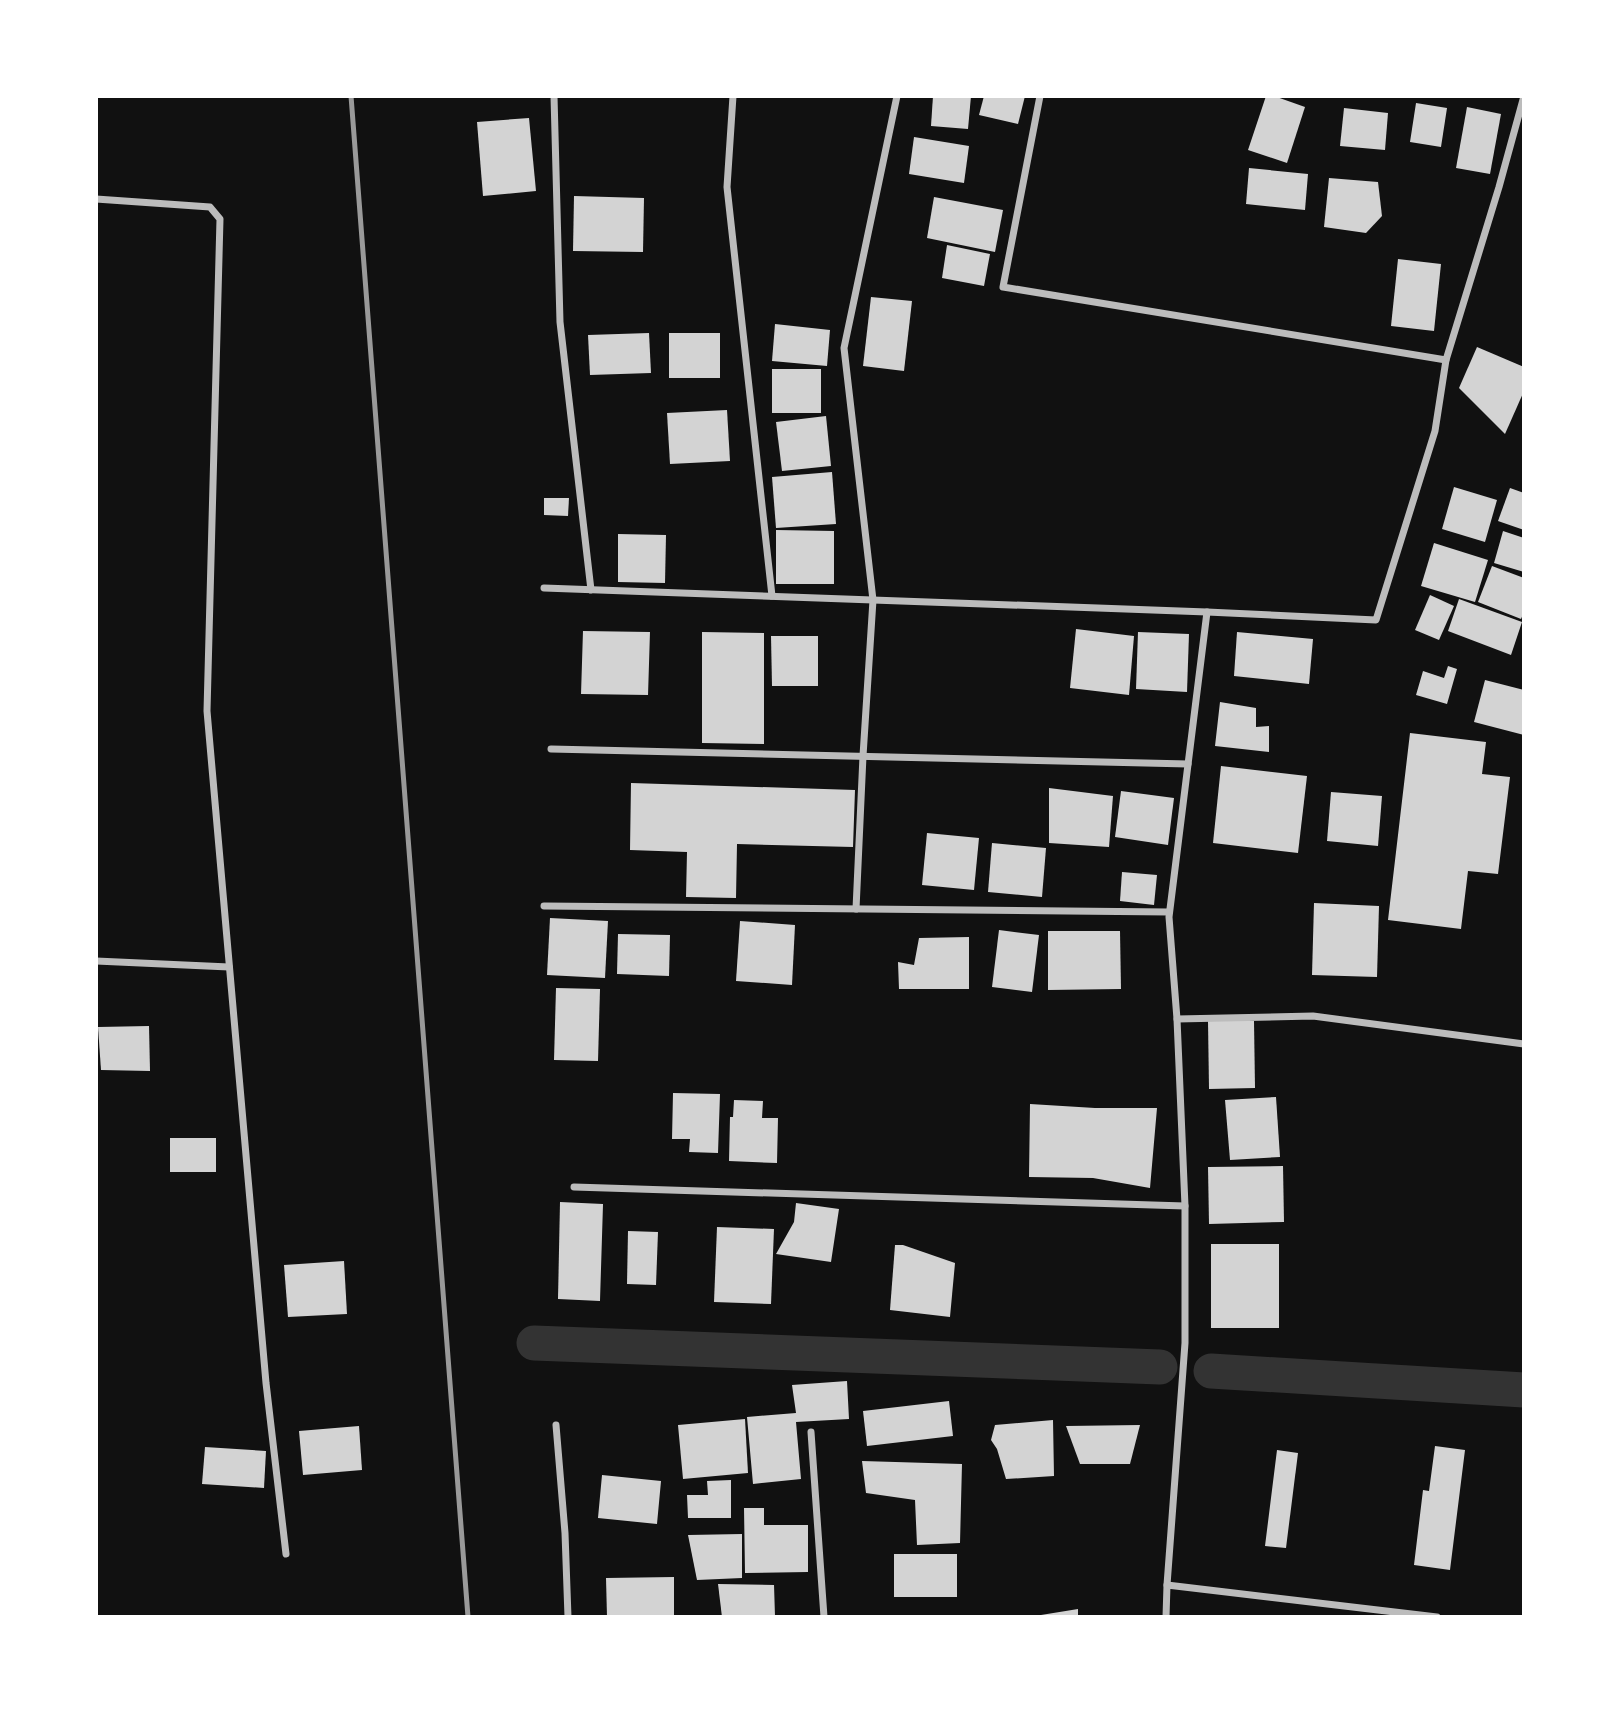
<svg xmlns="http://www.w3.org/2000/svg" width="1620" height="1713" font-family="'Nunito Sans',sans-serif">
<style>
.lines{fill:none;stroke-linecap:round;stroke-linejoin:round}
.canal{stroke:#333;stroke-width:35}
.building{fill:#d3d3d3}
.minor{stroke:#bcbcbc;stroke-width:7}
.rail{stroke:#9a9a9a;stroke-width:5}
</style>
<rect width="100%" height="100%" fill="#111"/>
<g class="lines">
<g class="canal">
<polyline points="534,1343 1160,1367"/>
<polyline points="1211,1371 1524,1390"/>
</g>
</g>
<g class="building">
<polygon points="933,96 971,96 968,129 931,126"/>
<polygon points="984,96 1025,96 1018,124 979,115"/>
<polygon points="1266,96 1274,96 1305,107 1287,163 1248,150"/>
<polygon points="1416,103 1447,108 1441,147 1410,142"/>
<polygon points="1467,107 1501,114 1490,174 1456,168"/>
<polygon points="1344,108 1388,113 1385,150 1340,146"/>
<polygon points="529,118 536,191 483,196 477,122"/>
<polygon points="914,137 969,146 964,183 909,174"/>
<polygon points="1249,168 1308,174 1305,210 1246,204"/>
<polygon points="1329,178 1378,182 1382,216 1366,233 1324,227"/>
<polygon points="574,196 644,198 643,252 573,251"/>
<polygon points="934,197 1003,210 995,252 927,238"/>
<polygon points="947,245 990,254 984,286 942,278"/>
<polygon points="1398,259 1441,264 1434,331 1391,326"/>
<polygon points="871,297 912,301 904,371 863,366"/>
<polygon points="775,324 830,330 827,366 772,361"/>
<polygon points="649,333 651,373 590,375 588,335"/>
<rect x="669" y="333" width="51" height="45"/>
<polygon points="1477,347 1524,367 1524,391 1505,434 1459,388"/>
<rect x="772" y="369" width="49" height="44"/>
<polygon points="727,410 730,461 670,464 667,413"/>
<polygon points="826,416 831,466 782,471 776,422"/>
<polygon points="832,472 836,524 776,528 772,477"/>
<polygon points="1454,487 1497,500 1485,542 1442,529"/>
<polygon points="1510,488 1524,493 1524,530 1498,521"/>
<polygon points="544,498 569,498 568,516 544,515"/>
<polygon points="776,530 834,531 834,584 776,584"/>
<polygon points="1503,531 1524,538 1524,572 1494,563"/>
<polygon points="618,534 666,535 665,583 618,582"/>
<polygon points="1434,543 1488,560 1475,602 1421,586"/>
<polygon points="1492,566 1524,578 1524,612 1521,619 1478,602"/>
<polygon points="1430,595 1454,606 1439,640 1415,630"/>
<polygon points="1459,599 1522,622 1511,655 1448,631"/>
<polygon points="1076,629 1134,636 1129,695 1070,688"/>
<polygon points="583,631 650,632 648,695 581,694"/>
<polygon points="702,632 764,633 764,744 702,743"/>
<polygon points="1138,632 1189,634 1187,692 1136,689"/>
<polygon points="1237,632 1313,639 1309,684 1234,676"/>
<polygon points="771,636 818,636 818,686 772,686"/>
<polygon points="1448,666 1457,669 1447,704 1416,695 1423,671 1444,678"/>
<polygon points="1485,680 1524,690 1524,735 1474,722"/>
<polygon points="1220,702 1256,708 1256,727 1269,726 1269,752 1215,746"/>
<polygon points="1410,733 1486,742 1482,774 1510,777 1498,874 1468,871 1461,929 1388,920"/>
<polygon points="1221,766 1307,776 1298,853 1213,843"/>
<polygon points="631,783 855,790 853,847 737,844 736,898 686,897 687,852 630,850"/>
<polygon points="1049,788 1113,796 1109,847 1049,843"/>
<polygon points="1121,791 1174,798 1168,845 1115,837"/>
<polygon points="1331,792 1382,796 1378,846 1327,841"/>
<polygon points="927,833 979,838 974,890 922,885"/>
<polygon points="992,843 1046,848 1042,897 988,892"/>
<polygon points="1122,872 1157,875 1154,905 1120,901"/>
<polygon points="1314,903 1379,906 1377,977 1312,975"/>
<polygon points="550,918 608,921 605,978 547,975"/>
<polygon points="740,921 795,925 792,985 736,981"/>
<polygon points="999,930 1039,935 1032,992 992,987"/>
<polygon points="1048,931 1120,931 1121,989 1048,990"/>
<polygon points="618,934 670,935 669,976 617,974"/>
<polygon points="969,937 969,989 899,989 898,962 914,965 919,938"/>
<polygon points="556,988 600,989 598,1061 554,1060"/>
<polygon points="1208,1021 1254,1021 1255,1088 1209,1089"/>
<polygon points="149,1026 150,1071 101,1070 98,1027"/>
<polygon points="673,1093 720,1094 718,1153 689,1152 690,1139 672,1139"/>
<polygon points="1276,1097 1280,1157 1230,1160 1225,1100"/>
<polygon points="734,1100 763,1101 762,1118 778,1118 777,1163 729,1161 730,1117 733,1117"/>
<polygon points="1030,1104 1095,1108 1157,1108 1150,1188 1093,1178 1029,1177"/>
<rect x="170" y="1138" width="46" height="34"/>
<polygon points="1283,1166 1284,1222 1209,1224 1208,1167"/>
<polygon points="560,1202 603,1204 600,1301 558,1299"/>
<polygon points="796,1203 839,1209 831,1262 776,1254 794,1222"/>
<polygon points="717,1227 774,1229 771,1304 714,1302"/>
<polygon points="628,1231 658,1232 656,1285 627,1284"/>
<rect x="1211" y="1244" width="68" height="84"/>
<polygon points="895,1245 903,1245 955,1263 950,1317 890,1310"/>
<polygon points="344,1261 347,1314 288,1317 284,1265"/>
<polygon points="847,1381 849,1419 796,1422 801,1479 753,1484 747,1417 796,1413 792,1385"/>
<polygon points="949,1401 953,1436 867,1446 863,1411"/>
<polygon points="745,1419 748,1473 683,1479 678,1425"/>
<polygon points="1053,1420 1054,1476 1006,1479 997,1449 991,1440 995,1425"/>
<polygon points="1140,1425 1130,1464 1080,1464 1066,1426"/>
<polygon points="359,1426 362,1470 303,1475 299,1431"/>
<polygon points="1435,1446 1465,1450 1450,1570 1414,1565 1423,1490 1429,1491"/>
<polygon points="205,1447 266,1451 264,1488 202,1484"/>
<polygon points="1277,1450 1298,1453 1286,1548 1265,1546"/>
<polygon points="862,1461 962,1464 960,1543 917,1545 915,1500 866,1493"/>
<polygon points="602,1475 661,1481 657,1524 598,1518"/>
<polygon points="731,1480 731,1518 688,1518 687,1495 708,1495 707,1481"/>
<polygon points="744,1508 764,1508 764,1525 808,1525 808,1572 745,1573"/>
<polygon points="742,1534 742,1578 697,1580 688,1535"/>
<rect x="894" y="1554" width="63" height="43"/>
<polygon points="674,1577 674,1617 607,1617 606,1578"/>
<polygon points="718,1584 774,1585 775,1617 722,1617"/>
<polygon points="1078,1609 1078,1617 1041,1617 1041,1615"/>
</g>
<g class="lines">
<g class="minor">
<polyline points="554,96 560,322 591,590"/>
<polyline points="733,96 727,187 772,596"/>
<polyline points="1040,96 1003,287 1446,360"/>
<polyline points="96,199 210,207 220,219 207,711 266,1383 286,1554"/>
<polyline points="544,588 1207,612 1376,620 1435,431 1446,360 1499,187 1524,96"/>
<polyline points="551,749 1188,764"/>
<polyline points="544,906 1169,912"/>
<polyline points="856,909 863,756 873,600 844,348 897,96"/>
<polyline points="96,961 229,967"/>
<polyline points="1177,1019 1313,1016 1524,1044"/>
<polyline points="574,1187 1185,1206"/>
<polyline points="556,1425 565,1533 568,1617"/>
<polyline points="811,1432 824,1617"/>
<polyline points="1167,1585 1185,1343 1185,1206 1177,1019 1169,917 1207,612"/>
<polyline points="1166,1617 1167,1585 1437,1617"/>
</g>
<polyline class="rail" points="351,96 468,1617"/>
</g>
<rect width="1620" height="1713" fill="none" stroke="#ffffff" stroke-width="196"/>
</svg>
